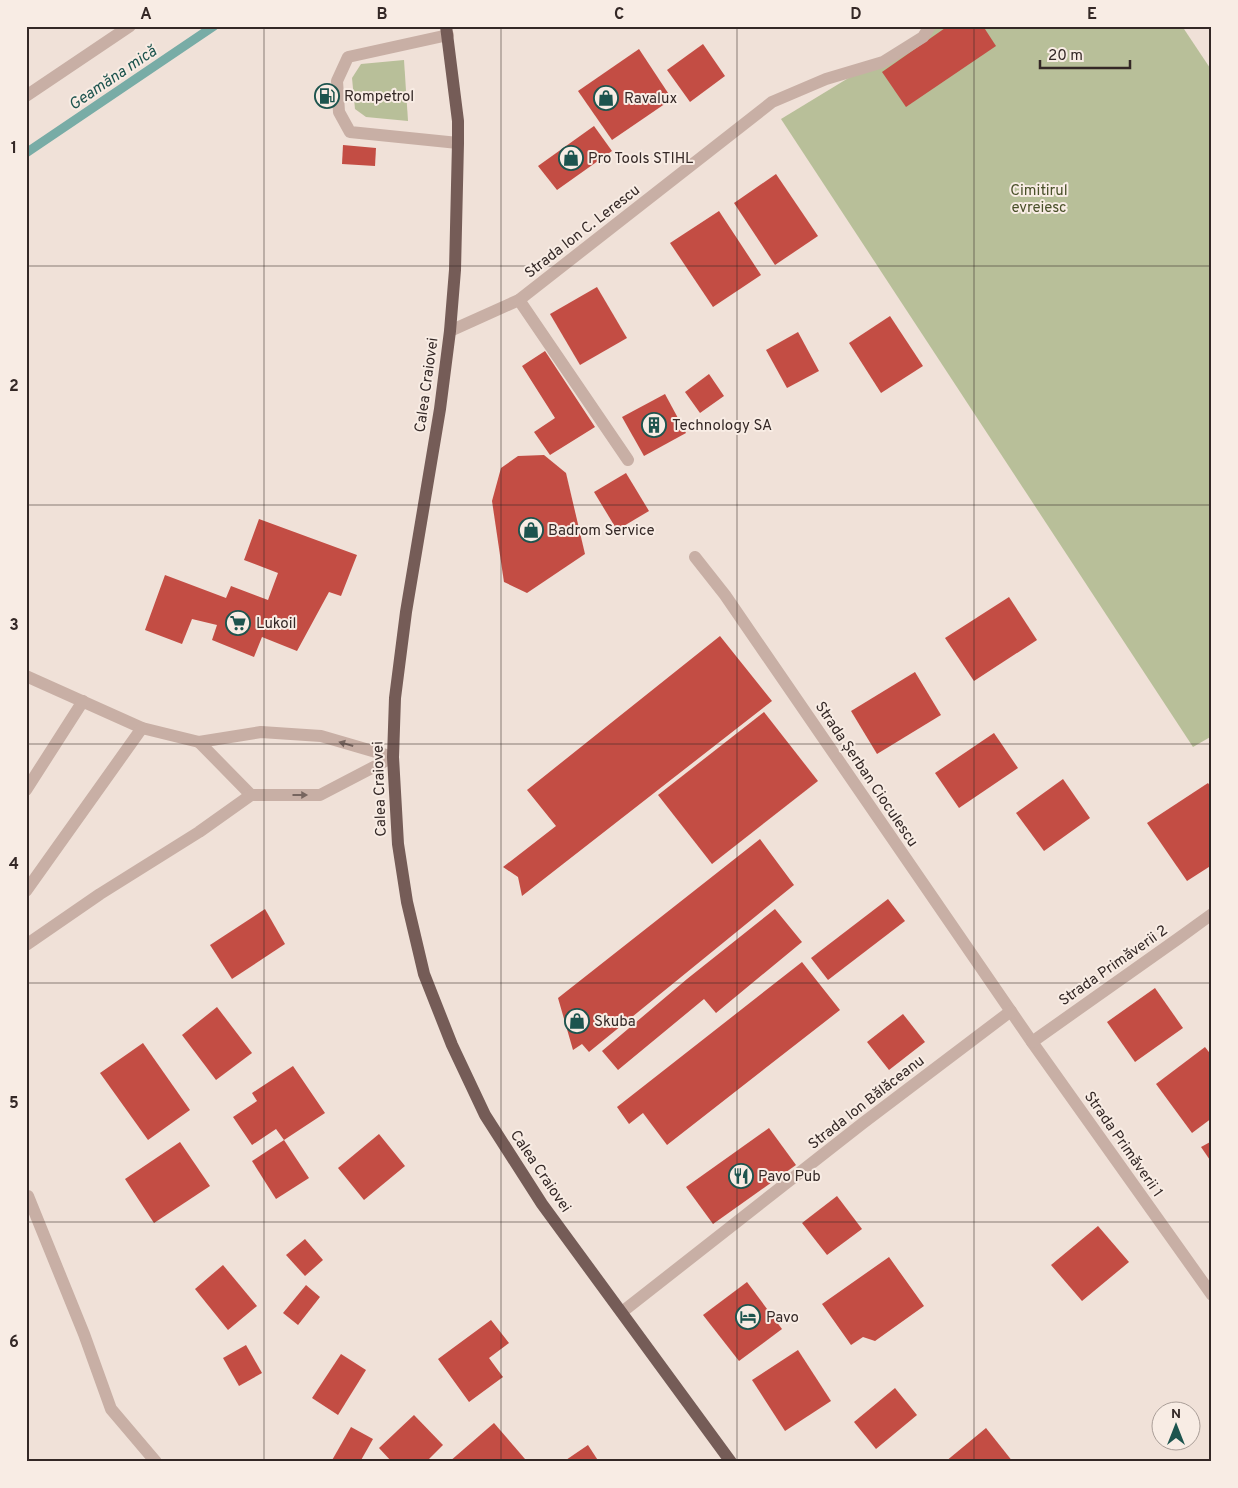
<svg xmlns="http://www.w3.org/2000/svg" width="1238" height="1488" font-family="Overpass,sans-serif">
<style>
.green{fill:#b8bf99}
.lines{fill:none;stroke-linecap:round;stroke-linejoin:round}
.stream{stroke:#78aca6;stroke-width:9}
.building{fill:#c34d44}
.lane{stroke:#c8afa5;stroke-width:12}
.street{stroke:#c8afa5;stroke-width:12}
.primary{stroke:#755c57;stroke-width:12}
.oneway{fill:#77655f}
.grid{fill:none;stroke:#342826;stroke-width:1;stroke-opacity:0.55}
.labels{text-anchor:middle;stroke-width:4;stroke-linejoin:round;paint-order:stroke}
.poi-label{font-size:15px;fill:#342826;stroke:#f8ece4;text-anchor:start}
.park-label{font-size:15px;fill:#4a512a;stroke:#f8ece4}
.street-label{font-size:15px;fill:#342826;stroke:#f8ece4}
.water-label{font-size:16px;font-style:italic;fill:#1d544e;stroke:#f8ece4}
.neatline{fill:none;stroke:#342826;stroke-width:2}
.grid-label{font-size:16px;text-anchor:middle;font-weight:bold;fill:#342826}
</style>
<rect width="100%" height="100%" fill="#f0e1d8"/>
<g class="green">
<polygon points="934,26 1182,26 1212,71 1212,736 1193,747 781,119"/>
<polygon points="404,60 408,121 366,117 355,109 352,78 361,64"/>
</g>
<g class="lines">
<polyline class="stream" points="26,153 214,26"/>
</g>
<g class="building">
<polygon points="948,26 983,26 996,46 906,107 882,72"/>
<polygon points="703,44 725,76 690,102 667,70"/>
<polygon points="639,49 672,99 612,140 578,91"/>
<polygon points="594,126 612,151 557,190 538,166"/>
<polygon points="343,145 376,148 375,166 342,164"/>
<polygon points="776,174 818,236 775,265 734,203"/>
<polygon points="719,211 761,275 713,307 670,243"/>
<polygon points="597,287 627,338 580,365 550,314"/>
<polygon points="890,316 923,366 881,393 849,343"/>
<polygon points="798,332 819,371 787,388 766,350"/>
<polygon points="545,351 595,427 550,455 534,432 555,418 522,366"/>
<polygon points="709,374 724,396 700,413 685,392"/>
<polygon points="665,394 686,433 644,456 622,417"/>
<polygon points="544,455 566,473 585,554 527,593 504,582 492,501 501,468 518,456"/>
<polygon points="626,473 649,511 617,530 594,492"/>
<polygon points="259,519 357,555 341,596 329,592 297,651 262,637 254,657 212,640 217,625 192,619 182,644 145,630 165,575 226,598 231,586 268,600 278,573 244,560"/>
<polygon points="1009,597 1037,640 974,681 945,638"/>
<polygon points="720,636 772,701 522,896 518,877 503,867 556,826 527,790"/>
<polygon points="915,672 941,715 877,754 851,711"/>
<polygon points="764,712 818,781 712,864 658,795"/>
<polygon points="994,733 1018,768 959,808 935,773"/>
<polygon points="1063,779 1090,818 1044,851 1016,813"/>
<polygon points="1208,783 1212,789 1212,865 1187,881 1147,823"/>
<polygon points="760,839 794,885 589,1052 582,1044 573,1050 558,998"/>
<polygon points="888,899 905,921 828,980 811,958"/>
<polygon points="265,909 285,944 232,979 210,945"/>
<polygon points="775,909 802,942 716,1013 704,999 618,1070 602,1051 687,979"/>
<polygon points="802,962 840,1010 667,1145 643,1113 629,1124 617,1107"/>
<polygon points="1155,988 1183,1028 1135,1062 1107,1022"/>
<polygon points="217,1007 252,1053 216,1080 182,1035"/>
<polygon points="903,1014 925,1042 889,1070 867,1042"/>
<polygon points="143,1043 190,1110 148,1140 100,1073"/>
<polygon points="1205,1047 1212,1056 1212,1118 1192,1133 1156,1084"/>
<polygon points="293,1066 325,1113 284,1140 276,1129 252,1145 233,1117 257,1101 252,1093"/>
<polygon points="769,1128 796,1165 713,1224 686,1187"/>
<polygon points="379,1134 405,1166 364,1200 338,1168"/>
<polygon points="284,1140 309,1178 276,1199 252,1161"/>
<polygon points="1212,1141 1212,1163 1201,1147"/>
<polygon points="180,1142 210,1186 154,1223 125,1179"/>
<polygon points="837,1196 862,1229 827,1255 802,1223"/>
<polygon points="1098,1226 1129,1262 1082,1301 1051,1265"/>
<polygon points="305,1239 323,1260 305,1276 286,1255"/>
<polygon points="889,1257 924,1306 875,1341 863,1337 851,1345 822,1304"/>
<polygon points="223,1265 257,1306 228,1330 195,1289"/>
<polygon points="747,1282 782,1329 739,1361 703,1315"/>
<polygon points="306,1285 320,1297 298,1325 283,1313"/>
<polygon points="491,1320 509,1343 489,1358 503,1377 469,1402 438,1359"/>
<polygon points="246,1345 262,1373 239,1386 223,1358"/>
<polygon points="798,1350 831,1401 785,1431 752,1380"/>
<polygon points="341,1354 366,1370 338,1415 312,1398"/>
<polygon points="895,1388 917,1415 876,1449 854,1422"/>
<polygon points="414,1415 443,1445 426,1462 392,1462 379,1448"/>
<polygon points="494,1423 525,1459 522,1462 449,1462"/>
<polygon points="351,1427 373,1439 360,1462 331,1462"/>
<polygon points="986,1428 1013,1462 945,1462"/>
<polygon points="588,1445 599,1462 563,1462"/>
</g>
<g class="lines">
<g class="lane">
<polyline points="448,35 348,57 337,81 339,112 350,132 458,143"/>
<polyline points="26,676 142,728 199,742 261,732 321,736 393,757"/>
<polyline points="199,742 251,795"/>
<polyline points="26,790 83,701"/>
<polyline points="26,891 142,728"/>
<polyline points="26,945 100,894 199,832 251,795 320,795 393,757"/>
<polyline points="28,1196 84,1334 111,1409 156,1462"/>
</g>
<g class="street">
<polyline points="26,96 130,26"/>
<polyline points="519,300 628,460"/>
<polyline points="450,331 519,300 772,102 826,79 883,62 923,37 930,26"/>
<polyline points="695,557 725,595 1032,1042 1212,1295"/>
<polyline points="1032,1042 1179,938 1212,914"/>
<polyline points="622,1312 863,1123 1011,1011"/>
</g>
<polyline class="primary" points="446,26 458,121 458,143 455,270 450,331 440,409 406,612 395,698 393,757 398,844 407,902 424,974 452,1045 485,1115 542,1204 731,1462"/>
</g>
<defs><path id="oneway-solid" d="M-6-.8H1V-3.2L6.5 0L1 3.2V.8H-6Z" transform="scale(1.25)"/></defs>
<g class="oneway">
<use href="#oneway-solid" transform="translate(346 744) rotate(-164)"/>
<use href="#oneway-solid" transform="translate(300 795)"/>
</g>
<path class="grid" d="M264,26V1462M501,26V1462M737,26V1462M974,26V1462M26,266H1212M26,505H1212M26,744H1212M26,983H1212M26,1222H1212"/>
<defs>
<symbol id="fuel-ring" viewBox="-11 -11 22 22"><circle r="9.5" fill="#f8ece4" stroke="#1d544e" stroke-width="1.5"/><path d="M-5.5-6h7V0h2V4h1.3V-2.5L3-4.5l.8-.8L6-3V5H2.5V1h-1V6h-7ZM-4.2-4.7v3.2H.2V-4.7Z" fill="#1d544e"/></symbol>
<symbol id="shop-ring" viewBox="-11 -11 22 22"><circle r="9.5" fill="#f8ece4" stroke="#1d544e" stroke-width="1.5"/><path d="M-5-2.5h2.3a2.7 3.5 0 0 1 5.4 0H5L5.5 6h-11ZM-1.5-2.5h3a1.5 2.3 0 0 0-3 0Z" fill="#1d544e"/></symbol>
<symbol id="building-ring" viewBox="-11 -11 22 22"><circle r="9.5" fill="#f8ece4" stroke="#1d544e" stroke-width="1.5"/><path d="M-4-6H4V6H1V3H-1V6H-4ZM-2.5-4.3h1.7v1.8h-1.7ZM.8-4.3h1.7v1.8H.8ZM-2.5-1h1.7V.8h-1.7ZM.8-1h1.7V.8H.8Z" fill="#1d544e"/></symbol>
<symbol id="supermarket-ring" viewBox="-11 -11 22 22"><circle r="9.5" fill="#f8ece4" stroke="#1d544e" stroke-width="1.5"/><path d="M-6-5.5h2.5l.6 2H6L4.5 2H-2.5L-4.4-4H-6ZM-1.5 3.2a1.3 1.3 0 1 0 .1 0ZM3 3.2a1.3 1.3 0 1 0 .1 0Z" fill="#1d544e"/></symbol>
<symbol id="restaurant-ring" viewBox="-11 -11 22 22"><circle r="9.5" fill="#f8ece4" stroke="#1d544e" stroke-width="1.5"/><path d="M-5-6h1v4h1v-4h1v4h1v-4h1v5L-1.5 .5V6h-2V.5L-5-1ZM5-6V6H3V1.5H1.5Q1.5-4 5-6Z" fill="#1d544e"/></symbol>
<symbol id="hotel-ring" viewBox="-11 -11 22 22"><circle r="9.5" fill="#f8ece4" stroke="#1d544e" stroke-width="1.5"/><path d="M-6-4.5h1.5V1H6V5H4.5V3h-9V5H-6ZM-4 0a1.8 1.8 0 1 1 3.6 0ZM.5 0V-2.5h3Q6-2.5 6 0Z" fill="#1d544e"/></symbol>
</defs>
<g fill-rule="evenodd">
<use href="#fuel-ring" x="313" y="82" width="28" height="28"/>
<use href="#shop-ring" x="592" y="84" width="28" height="28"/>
<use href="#shop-ring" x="557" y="144" width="28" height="28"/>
<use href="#building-ring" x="640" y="411" width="28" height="28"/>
<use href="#shop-ring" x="517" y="516" width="28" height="28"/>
<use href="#supermarket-ring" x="224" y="609" width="28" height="28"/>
<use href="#shop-ring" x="563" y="1007" width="28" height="28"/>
<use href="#restaurant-ring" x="727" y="1162" width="28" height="28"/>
<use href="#hotel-ring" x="734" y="1303" width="28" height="28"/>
</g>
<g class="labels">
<g class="poi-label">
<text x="344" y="101">Rompetrol</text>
<text x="624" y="103">Ravalux</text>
<text x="588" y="163">Pro Tools STIHL</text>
<text x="672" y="430">Technology SA</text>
<text x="548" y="535">Badrom Service</text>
<text x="256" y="628">Lukoil</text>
<text x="594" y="1026">Skuba</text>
<text x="758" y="1181">Pavo Pub</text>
<text x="766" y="1322">Pavo</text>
</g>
<g class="park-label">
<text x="1039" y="195">Cimitirul<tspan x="1039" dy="17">evreiesc</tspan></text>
</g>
<g class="street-label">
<text transform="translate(582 231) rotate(-38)" y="5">Strada Ion C. Lerescu</text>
<text transform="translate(426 385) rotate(-82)" y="5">Calea Craiovei</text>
<text transform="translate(867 774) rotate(56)" y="5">Strada Șerban Cioculescu</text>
<text transform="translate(379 789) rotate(-92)" y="5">Calea Craiovei</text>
<text transform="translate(1113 965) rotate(-35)" y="5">Strada Primăverii 2</text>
<text transform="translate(866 1102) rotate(-38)" y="5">Strada Ion Bălăceanu</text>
<text transform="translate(1124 1144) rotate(55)" y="5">Strada Primăverii 1</text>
<text transform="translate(541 1171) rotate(56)" y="5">Calea Craiovei</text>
</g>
<g class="water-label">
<text transform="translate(112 77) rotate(-34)" y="6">Geamăna mică</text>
</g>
</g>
<rect width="1238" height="1488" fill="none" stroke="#f8ece4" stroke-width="55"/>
<g transform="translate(1176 1426)"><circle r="24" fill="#f8ece4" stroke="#aa9e98"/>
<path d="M0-4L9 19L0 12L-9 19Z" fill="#1d544e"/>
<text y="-8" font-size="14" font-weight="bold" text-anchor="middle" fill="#342826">N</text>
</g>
<path d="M1040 60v8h90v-8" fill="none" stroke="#342826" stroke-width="2.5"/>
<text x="1048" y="60" font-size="15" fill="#342826" stroke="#f8ece4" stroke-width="4" paint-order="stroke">20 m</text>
<rect x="28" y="28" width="1182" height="1432" class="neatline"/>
<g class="grid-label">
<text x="146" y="19">A</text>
<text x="382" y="19">B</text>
<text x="619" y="19">C</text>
<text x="856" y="19">D</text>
<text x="1092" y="19">E</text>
<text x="14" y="153">1</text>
<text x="14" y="391">2</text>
<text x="14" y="630">3</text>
<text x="14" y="869">4</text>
<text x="14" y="1108">5</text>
<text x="14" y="1347">6</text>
</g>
</svg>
